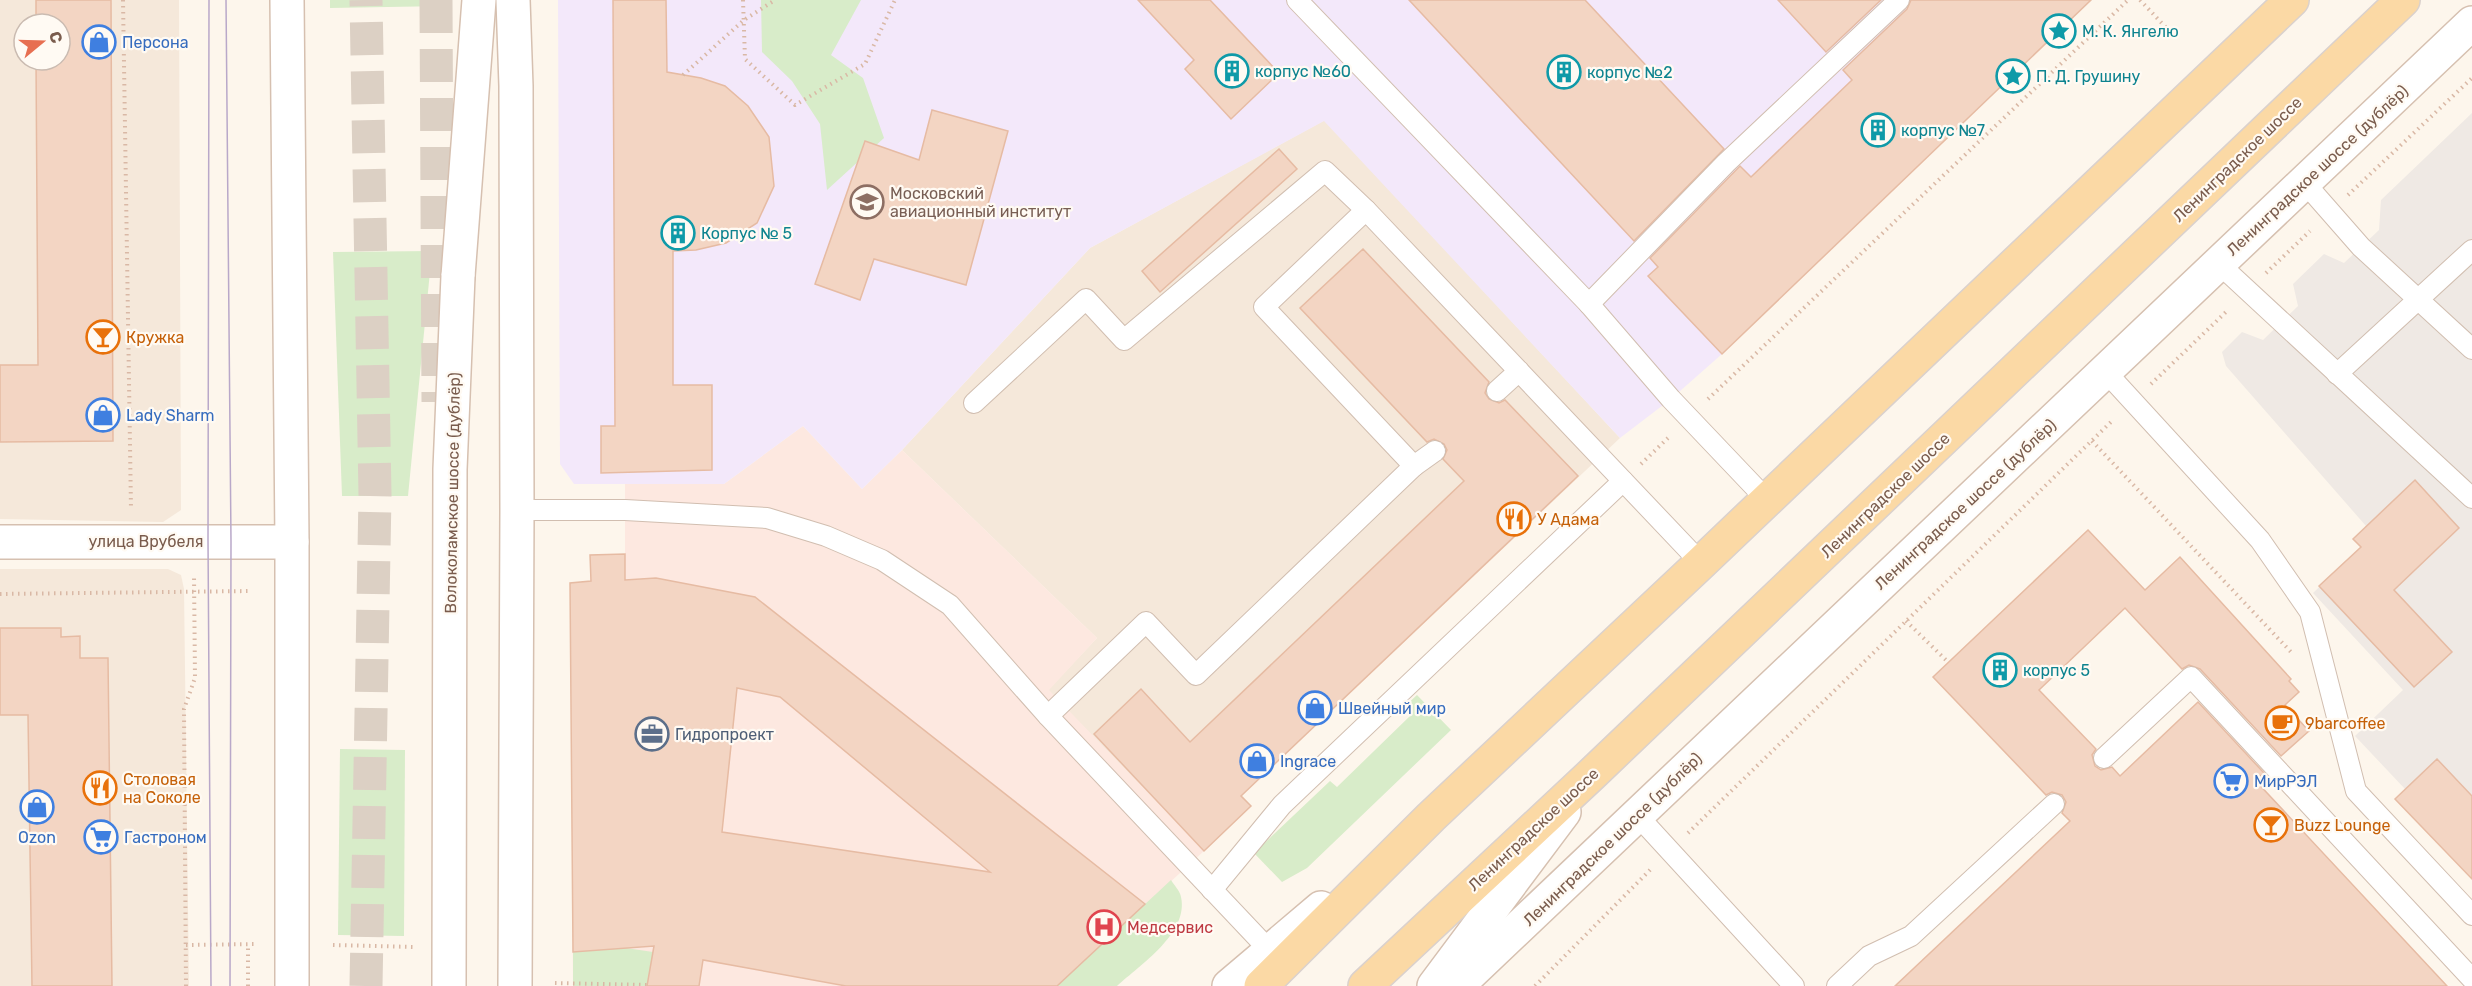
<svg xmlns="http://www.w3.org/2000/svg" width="2472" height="986" font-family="Rubik,sans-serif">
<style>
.residential{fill:#f5e8da;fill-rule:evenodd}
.commercial{fill:#fde8e0}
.industrial{fill:#efe9e4}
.education{fill:#f3e8fa}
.green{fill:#d8ecc9}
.building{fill:#f3d5c3;stroke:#e6bba3;stroke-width:1.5;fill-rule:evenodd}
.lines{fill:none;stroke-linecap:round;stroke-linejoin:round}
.primary-tunnel{stroke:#dcd0c4;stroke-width:33;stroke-dasharray:33 16;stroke-linecap:butt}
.lane-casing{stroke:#d1beb0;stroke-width:22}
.secondary-casing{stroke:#d6c0b0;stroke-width:36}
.primary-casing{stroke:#dad1cd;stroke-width:36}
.path{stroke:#d9b8a5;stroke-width:4;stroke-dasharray:1.5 4.5;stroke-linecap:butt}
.lane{stroke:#fff;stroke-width:20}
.secondary{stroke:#fff;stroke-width:33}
.primary{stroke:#fbd9a5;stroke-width:33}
.tram{stroke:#b9a8c9;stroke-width:1.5}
.secondary-bridge-casing{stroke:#d6c0b0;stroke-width:36;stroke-linecap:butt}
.secondary-bridge{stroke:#fff;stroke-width:33}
.labels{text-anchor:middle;stroke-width:4.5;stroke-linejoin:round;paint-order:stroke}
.culture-label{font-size:16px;fill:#0d838f;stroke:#fffaf3;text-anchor:start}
.shop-label{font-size:16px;fill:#366cbe;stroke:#fffaf3;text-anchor:start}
.street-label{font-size:16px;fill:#7a5c4d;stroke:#fffaf3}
.education-label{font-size:16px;fill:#785e54;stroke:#fffaf3;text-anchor:start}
.food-label{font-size:16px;fill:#c56008;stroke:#fffaf3;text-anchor:start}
.service-label{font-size:16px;fill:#4e5e75;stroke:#fffaf3;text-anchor:start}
.health-label{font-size:16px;fill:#be3a42;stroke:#fffaf3;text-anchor:start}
</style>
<rect width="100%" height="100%" fill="#fdf6ec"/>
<g class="residential">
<path d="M0,0H179L181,510L163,522L0,519ZM24,24H60V60H24Z"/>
<polygon points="1325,120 1620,438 1242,795 1251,806 1204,851 1048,690 1097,638 902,450 1090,248"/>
<polygon points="0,569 168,569 181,575 184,589 189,986 0,986"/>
</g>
<polygon class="commercial" points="803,426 862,489 902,450 1097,638 1049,690 1204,851 1057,986 573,986 570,583 590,581 590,555 625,554 625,484 724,484"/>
<polygon class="industrial" points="2472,113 2472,879 2395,799 2405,789 2355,736 2403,690 2313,593 2361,547 2353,539 2366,526 2226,366 2222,352 2242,332 2263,340 2298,306 2293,284 2324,254 2344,263 2379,230 2381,200"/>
<polygon class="education" points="558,0 2091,0 1722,354 1671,399 1620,438 1324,121 1090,248 902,450 862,489 803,426 724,484 574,484 560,464"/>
<g class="green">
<polygon points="330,0 446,0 445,6 330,8"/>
<polygon points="761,0 861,0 831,55 863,78 884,138 827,190 820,124 792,81 762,52"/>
<polygon points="432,251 408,496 342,496 333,252"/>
<polygon points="1417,695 1451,730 1307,868 1282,882 1254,853 1330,781 1337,787 1410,716 1403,708"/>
<polygon points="340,749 405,750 404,936 338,935"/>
<path d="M1171,880C1174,885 1180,891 1181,897C1189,933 1140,965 1117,986H1057Z"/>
<polygon points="626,948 653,952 647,986 573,986 573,952"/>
</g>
<g class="building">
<polygon points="36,0 111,0 113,441 0,442 0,365 38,365 36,60 60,60 60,24 36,24"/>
<polygon points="613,0 666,0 667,72 701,78 725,86 748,106 769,137 774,186 757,223 726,243 696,250 673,251 673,385 712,385 712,470 601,473 601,426 615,426"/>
<polygon points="1138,0 1210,0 1279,73 1231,119 1185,69 1194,60"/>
<polygon points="1409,0 1585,0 1724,149 1634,241"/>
<polygon points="1778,0 1881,0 1826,52"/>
<polygon points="1911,0 2091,0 1722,354 1648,276 1658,267 1650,258 1740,166 1751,177 1852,80 1843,70 1907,9"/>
<polygon points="932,110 1008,131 966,285 874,259 860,300 815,284 865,141 919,160"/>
<polygon points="1279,149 1297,169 1160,292 1142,271"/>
<polygon points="1363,249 1489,382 1485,393 1489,399 1499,403 1505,400 1578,476 1241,796 1251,806 1204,851 1094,734 1141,689 1190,742 1464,481 1443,459 1447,450 1444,444 1434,439 1427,442 1300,308"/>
<polygon points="2415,480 2459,528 2394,590 2452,652 2414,687 2319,586 2361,547 2353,539"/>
<polygon points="2088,530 2145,590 2180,557 2291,679 2289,681 2299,692 2285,705 2309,731 2281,756 2200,669 2189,665 2182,669 2125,608 2039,690 2096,749 2092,755 2095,766 2101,770 2112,767 2120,776 2198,702 2264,773 2255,780 2447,986 1895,986 2070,821 2062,813 2066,802 2062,795 2052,792 2046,795 1933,677"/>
<path d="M625,554V580L656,578L755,597L1145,904L1057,986H846L703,960L699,986H647L654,946L573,952L570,583L591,581L590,555ZM737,688L780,697L990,872L722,832Z"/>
<polygon points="0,628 61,628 61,637 80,636 80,658 108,658 112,986 32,986 28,715 0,715"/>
<polygon points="2437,759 2472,796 2472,879 2395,799"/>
</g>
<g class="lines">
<g class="primary-tunnel">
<polyline points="436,0 438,402"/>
<polyline points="366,986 375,495 366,0"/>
</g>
<defs>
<g id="lane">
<polyline points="1297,0 1589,304 1671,399 1767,500"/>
<polyline points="2304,182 2361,247 2472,349"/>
<polyline points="2218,263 2472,498"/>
<polyline points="1589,304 1726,163 1899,0"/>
<polyline points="2105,371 2260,540 2310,612 2356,791 2472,915"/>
<polyline points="2337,374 2472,250"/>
<polyline points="1497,391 1519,371"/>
<polyline points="974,403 1086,299 1124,340 1325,171 1366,210"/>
<polyline points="1414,466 1435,451"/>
<polyline points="517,510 625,510 767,518 826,536 882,560 950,605 1048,716"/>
<polyline points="2104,758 2191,677 2472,979"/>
<polyline points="1637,815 1794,986"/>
<polyline points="1212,890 1282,805 1623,481"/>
<polyline points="1270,951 1048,716 1146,622 1196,675 1414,466 1264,307 1366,210 1701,563"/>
<polyline points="1837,986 1869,956 1911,936 2054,804"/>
</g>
<g id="secondary">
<polyline points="287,0 292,542 292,986"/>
<polyline points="513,0 516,86 517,510 515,986"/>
<polyline points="458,276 479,0"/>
<polyline points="0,542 292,542"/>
<polyline points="1229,986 1321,908"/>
<polyline points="1434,986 1564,812"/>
<polyline points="1457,986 2472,23"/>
</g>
<g id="primary">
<polyline points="1261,986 1431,817 1701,563 2292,0"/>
<polyline points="1365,986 1592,774 2403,0"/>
</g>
</defs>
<use href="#lane" class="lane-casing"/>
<use href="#secondary" class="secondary-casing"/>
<use href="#primary" class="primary-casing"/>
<g class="path">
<polyline points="123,0 131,509"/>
<polyline points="743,0 745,59 795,105 865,64 895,0"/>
<polyline points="2140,0 2173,35"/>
<polyline points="683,75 744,20 775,0"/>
<polyline points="2348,195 2472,78"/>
<polyline points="2266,273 2310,231"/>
<polyline points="2151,384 2228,310"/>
<polyline points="1708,399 2128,0"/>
<polyline points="2092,441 2291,652"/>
<polyline points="1641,464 1670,436"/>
<polyline points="0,594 251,591"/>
<polyline points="1906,621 1948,662"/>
<polyline points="1688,833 2113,420"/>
<polyline points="186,945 257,944"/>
<polyline points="333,945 416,947"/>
<polyline points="555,983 647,985"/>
<polyline points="186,986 184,709 195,678 194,575"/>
<polyline points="248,986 248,944"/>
<polyline points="1535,986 1651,869"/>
</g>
<use href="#lane" class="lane"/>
<use href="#secondary" class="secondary"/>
<use href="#primary" class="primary"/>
<g class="tram">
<polyline points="209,0 208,540 211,986"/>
<polyline points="226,0 231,541 230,986"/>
</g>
<defs>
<polyline id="secondary-bridge" points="449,986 450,469 458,276"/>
</defs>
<use href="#secondary-bridge" class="secondary-bridge-casing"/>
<use href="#secondary-bridge" class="secondary-bridge"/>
</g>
<defs>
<symbol id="sight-ring" viewBox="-11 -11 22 22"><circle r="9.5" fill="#fffaf3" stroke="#0f9aa8" stroke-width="1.5"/><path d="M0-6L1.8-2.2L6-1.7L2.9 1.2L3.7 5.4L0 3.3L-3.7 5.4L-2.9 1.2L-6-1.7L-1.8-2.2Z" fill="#0f9aa8"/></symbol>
<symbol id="shop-ring" viewBox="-11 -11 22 22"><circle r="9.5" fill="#fffaf3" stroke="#3f7fe0" stroke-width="1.5"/><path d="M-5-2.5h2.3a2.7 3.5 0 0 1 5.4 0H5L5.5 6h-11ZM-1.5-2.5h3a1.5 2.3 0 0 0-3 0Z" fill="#3f7fe0"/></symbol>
<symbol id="building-ring" viewBox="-11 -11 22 22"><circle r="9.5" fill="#fffaf3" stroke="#0f9aa8" stroke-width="1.5"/><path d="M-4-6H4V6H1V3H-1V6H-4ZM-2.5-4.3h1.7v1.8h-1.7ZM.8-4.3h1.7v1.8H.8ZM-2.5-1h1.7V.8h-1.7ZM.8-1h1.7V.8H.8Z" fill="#0f9aa8"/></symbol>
<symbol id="university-ring" viewBox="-11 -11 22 22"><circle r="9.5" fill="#fffaf3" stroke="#8d6e63" stroke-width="1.5"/><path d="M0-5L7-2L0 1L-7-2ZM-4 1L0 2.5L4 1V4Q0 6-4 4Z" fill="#8d6e63"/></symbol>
<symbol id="bar-ring" viewBox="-11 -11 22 22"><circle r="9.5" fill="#fffaf3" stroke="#e8710a" stroke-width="1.5"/><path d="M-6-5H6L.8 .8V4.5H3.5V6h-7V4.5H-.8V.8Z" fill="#e8710a"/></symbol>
<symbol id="restaurant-ring" viewBox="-11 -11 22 22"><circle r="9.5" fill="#fffaf3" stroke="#e8710a" stroke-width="1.5"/><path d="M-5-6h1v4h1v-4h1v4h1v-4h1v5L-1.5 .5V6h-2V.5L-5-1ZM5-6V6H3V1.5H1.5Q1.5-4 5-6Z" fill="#e8710a"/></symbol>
<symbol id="cafe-ring" viewBox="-11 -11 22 22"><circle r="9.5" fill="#fffaf3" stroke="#e8710a" stroke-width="1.5"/><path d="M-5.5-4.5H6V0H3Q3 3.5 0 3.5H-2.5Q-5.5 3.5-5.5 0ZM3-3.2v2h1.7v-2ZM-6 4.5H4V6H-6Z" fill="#e8710a"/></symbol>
<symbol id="office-ring" viewBox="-11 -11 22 22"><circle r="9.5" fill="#fffaf3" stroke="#5c6f8a" stroke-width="1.5"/><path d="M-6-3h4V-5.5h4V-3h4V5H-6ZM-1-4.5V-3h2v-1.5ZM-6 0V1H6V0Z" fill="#5c6f8a"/></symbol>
<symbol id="supermarket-ring" viewBox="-11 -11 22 22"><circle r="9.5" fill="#fffaf3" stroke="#3f7fe0" stroke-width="1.5"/><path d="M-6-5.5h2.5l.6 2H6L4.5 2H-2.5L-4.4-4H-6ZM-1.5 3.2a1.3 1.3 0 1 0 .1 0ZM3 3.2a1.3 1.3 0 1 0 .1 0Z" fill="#3f7fe0"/></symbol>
<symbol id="hospital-ring" viewBox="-11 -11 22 22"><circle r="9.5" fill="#fffaf3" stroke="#e0444e" stroke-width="1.5"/><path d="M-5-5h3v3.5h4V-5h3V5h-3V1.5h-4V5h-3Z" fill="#e0444e"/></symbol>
</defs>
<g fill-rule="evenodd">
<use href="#sight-ring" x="2040" y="12" width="38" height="38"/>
<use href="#shop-ring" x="80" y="23" width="38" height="38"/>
<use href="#building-ring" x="1213" y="52" width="38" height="38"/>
<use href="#building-ring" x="1545" y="53" width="38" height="38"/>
<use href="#sight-ring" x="1994" y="57" width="38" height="38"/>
<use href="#building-ring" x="1859" y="111" width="38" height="38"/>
<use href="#university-ring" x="848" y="183" width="38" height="38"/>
<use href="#building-ring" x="659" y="214" width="38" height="38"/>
<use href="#bar-ring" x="84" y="318" width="38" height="38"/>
<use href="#shop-ring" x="84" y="396" width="38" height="38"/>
<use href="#restaurant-ring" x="1495" y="500" width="38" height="38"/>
<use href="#building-ring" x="1981" y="651" width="38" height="38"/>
<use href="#shop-ring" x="1296" y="689" width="38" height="38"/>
<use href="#cafe-ring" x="2263" y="704" width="38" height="38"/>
<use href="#office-ring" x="633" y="715" width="38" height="38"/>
<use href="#shop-ring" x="1238" y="742" width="38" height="38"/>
<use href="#supermarket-ring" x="2212" y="762" width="38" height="38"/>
<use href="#restaurant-ring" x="81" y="769" width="38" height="38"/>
<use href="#shop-ring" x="18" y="788" width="38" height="38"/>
<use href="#bar-ring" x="2252" y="806" width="38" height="38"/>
<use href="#supermarket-ring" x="82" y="818" width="38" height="38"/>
<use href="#hospital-ring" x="1085" y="908" width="38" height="38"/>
</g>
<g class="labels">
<g class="culture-label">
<text x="2082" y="37">М. К. Янгелю</text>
<text x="1255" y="77">корпус №60</text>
<text x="1587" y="78">корпус №2</text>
<text x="2036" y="82">П. Д. Грушину</text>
<text x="1901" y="136">корпус №7</text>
<text x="701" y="239">Корпус № 5</text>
<text x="2023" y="676">корпус 5</text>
</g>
<g class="shop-label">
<text x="122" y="48">Персона</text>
<text x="126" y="421">Lady Sharm</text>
<text x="1338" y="714">Швейный мир</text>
<text x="1280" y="767">Ingrace</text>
<text x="2254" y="787">МирРЭЛ</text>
<text x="37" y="843" text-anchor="middle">Ozon</text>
<text x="124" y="843">Гастроном</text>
</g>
<g class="street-label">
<text transform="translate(2237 159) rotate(-44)" y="6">Ленинградское шоссе</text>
<text transform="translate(2317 170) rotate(-43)" y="6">Ленинградское шоссе (дублёр)</text>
<text transform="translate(452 493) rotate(-89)" y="6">Волоколамское шоссе (дублёр)</text>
<text transform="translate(1885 495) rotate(-44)" y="6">Ленинградское шоссе</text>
<text transform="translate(1965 504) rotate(-43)" y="6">Ленинградское шоссе (дублёр)</text>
<text x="146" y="547">улица Врубеля</text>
<text transform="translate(1533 829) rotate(-43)" y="6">Ленинградское шоссе</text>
<text transform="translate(1612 839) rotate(-44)" y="6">Ленинградское шоссе (дублёр)</text>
</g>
<g class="education-label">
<text x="890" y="199">Московский<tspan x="890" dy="18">авиационный институт</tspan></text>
</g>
<g class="food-label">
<text x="126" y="343">Кружка</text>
<text x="1537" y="525">У Адама</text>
<text x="2305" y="729">9barcoffee</text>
<text x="123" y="785">Столовая<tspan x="123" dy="18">на Соколе</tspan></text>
<text x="2294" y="831">Buzz Lounge</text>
</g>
<g class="service-label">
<text x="675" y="740">Гидропроект</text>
</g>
<g class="health-label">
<text x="1127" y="933">Медсервис</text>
</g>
</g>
<g transform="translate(42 42) rotate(71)"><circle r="28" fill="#fffaf3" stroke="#cabbb1" stroke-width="1.5"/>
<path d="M0-4.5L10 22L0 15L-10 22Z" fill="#e76f51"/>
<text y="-9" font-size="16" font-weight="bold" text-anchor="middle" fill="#7a5c4d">С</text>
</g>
</svg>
